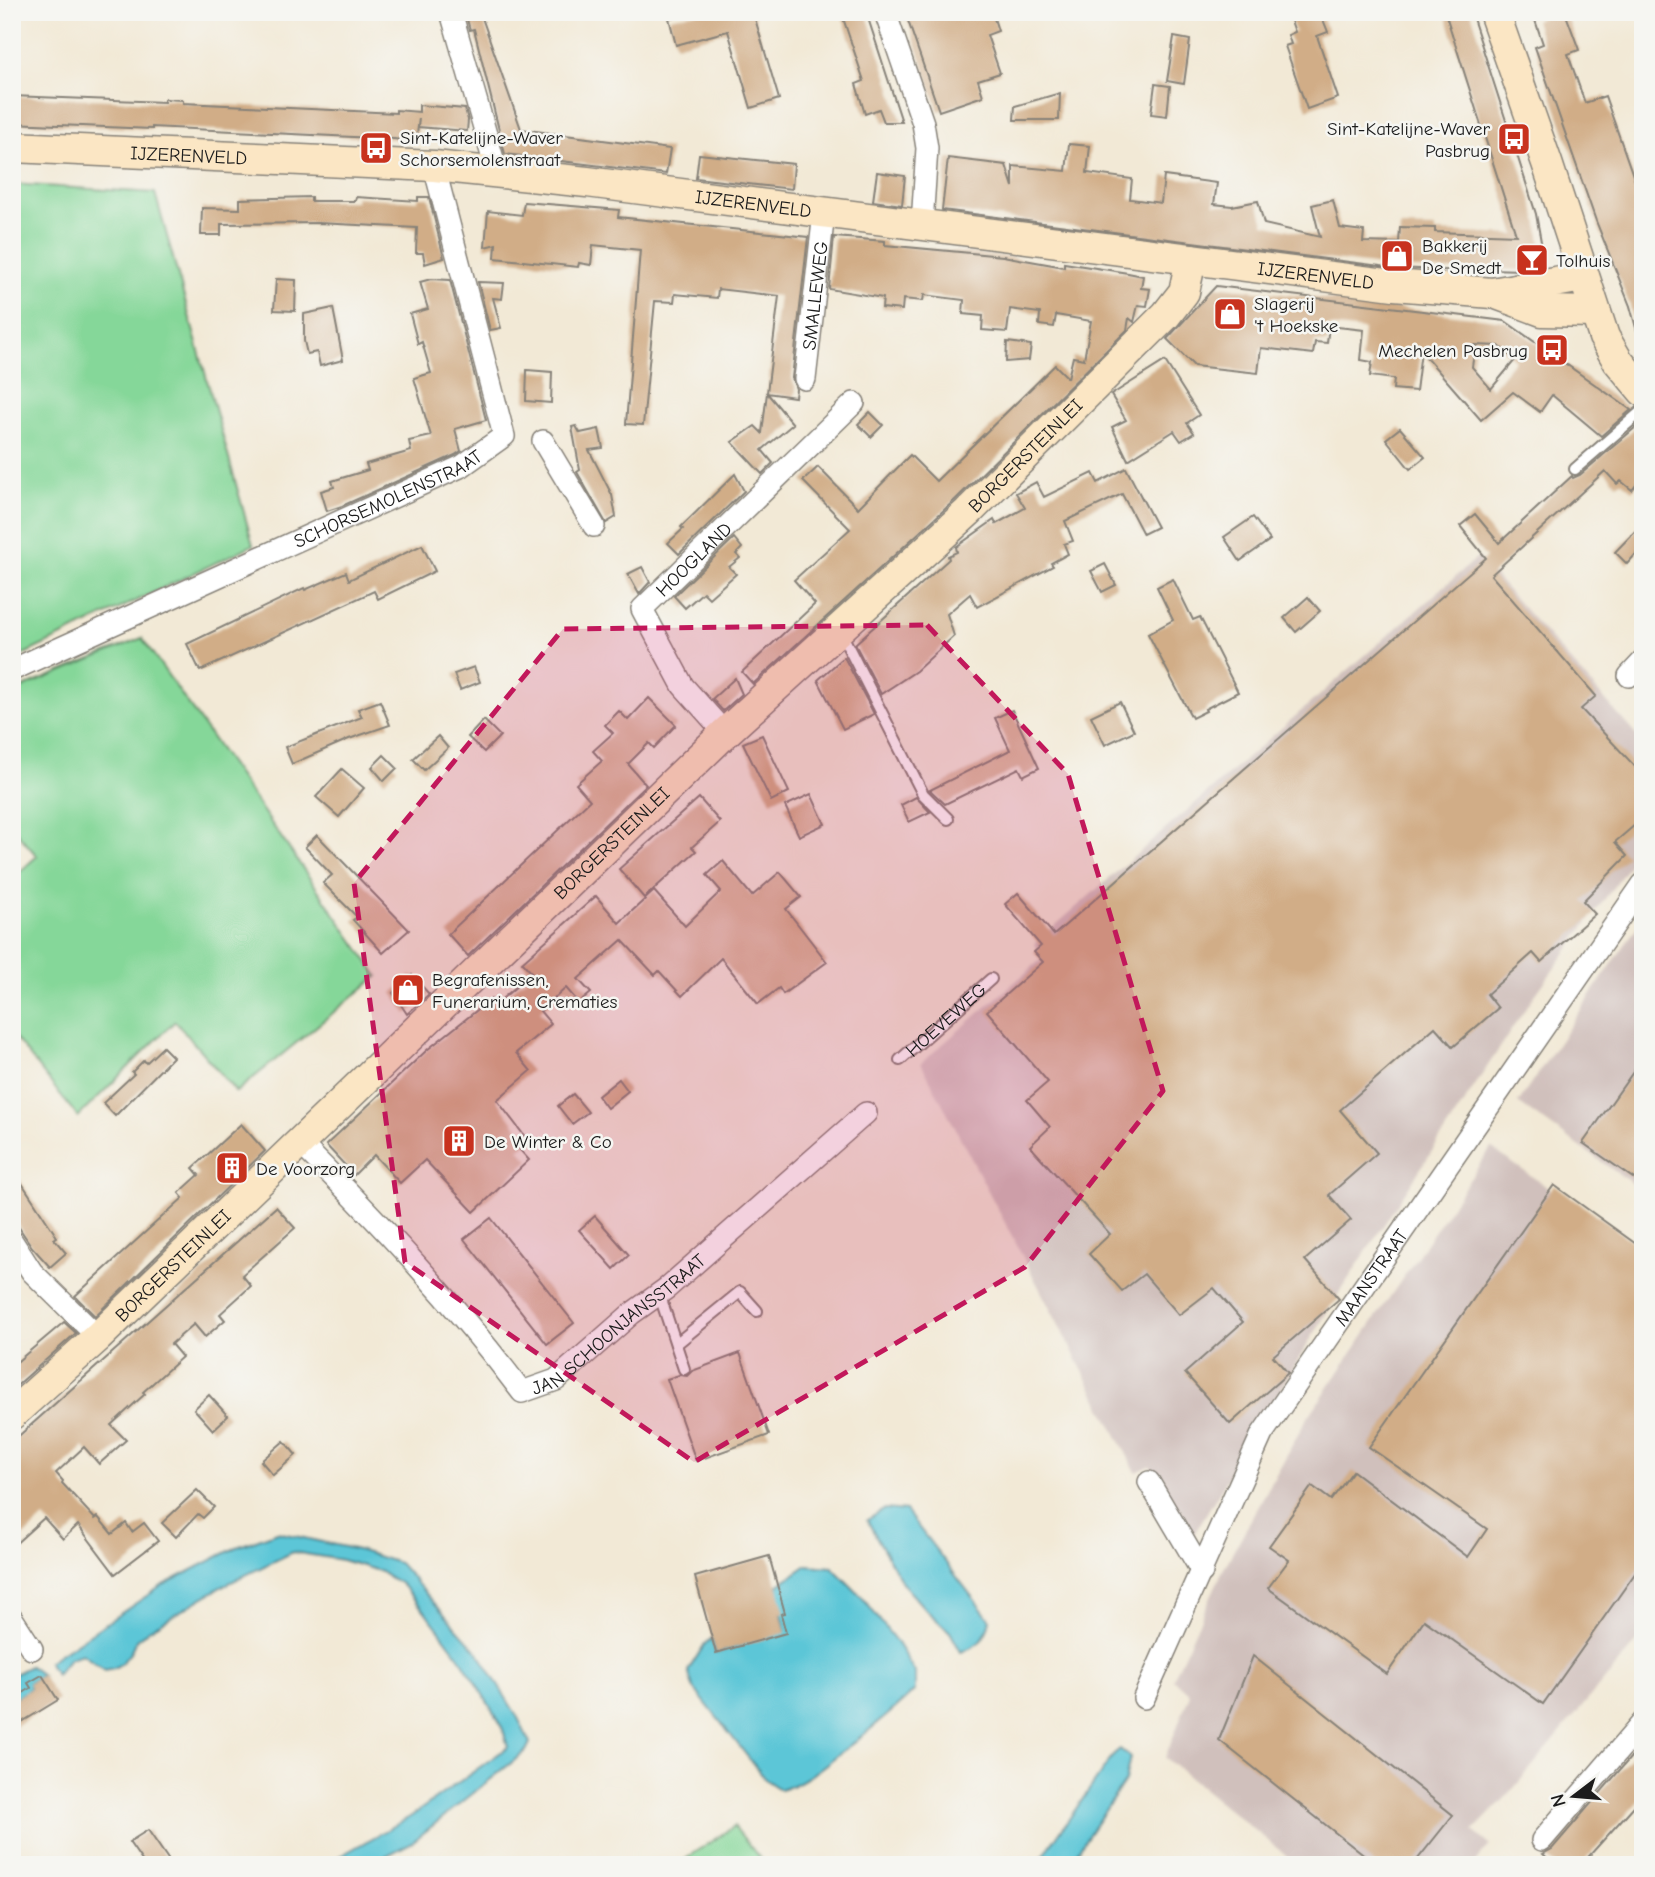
<svg xmlns="http://www.w3.org/2000/svg" width="1655" height="1877" font-family="'Comic Neue',sans-serif">
<style>
.industrial{fill:#d0c0bc}
.green{fill:#85d799;stroke:#507a5a;stroke-width:2}
.water{fill:#5cc6d7;stroke:#3c717a;stroke-width:2}
.building{fill:#d1ad87;fill-rule:evenodd}
.lines{fill:none;stroke-linecap:round;stroke-linejoin:round}
.lane-casing{stroke:#878279;stroke-width:14}
.street-casing{stroke:#878279;stroke-width:24}
.secondary-casing{stroke:#878279;stroke-width:33}
.lane{stroke:#fff;stroke-width:10}
.street{stroke:#fff;stroke-width:21}
.secondary{stroke:#fbe6c4;stroke-width:30}
.marked{fill:#c2185b;fill-opacity:0.2;stroke:#c2185b;stroke-width:5;stroke-dasharray:14 9;stroke-linejoin:round}
.labels{text-anchor:middle;stroke-width:5;stroke-linejoin:round;paint-order:stroke}
.poi-label{font-size:19px;fill:#1c1c1c;stroke:#f6f6f2;text-anchor:start}
.street-label{font-size:19px;fill:#1c1c1c;stroke:#f6f6f2}
</style>
<rect width="100%" height="100%" fill="#f6f6f2"/>
<filter id="ink" filterUnits="userSpaceOnUse"><feTurbulence type="fractalNoise" baseFrequency=".0143" numOctaves="2"/><feDisplacementMap in="SourceGraphic" scale="14" xChannelSelector="R" yChannelSelector="G"/><feConvolveMatrix kernelMatrix="1 2 1 2 8 2 1 2 1" color-interpolation-filters="sRGB"/></filter>
<filter id="wash" filterUnits="userSpaceOnUse"><feTurbulence type="fractalNoise" baseFrequency=".00686" numOctaves="4" result="noise"/><feDisplacementMap in="SourceGraphic" scale="28" xChannelSelector="R" yChannelSelector="G"/><feGaussianBlur stdDeviation="1.57" result="paint"/><feColorMatrix in="noise" values="0 0 0 0 0 0 0 0 0 0 0 0 0 0 0 0 0 1.4 0 .05"/><feComposite in="paint" operator="in"/></filter>
<g filter="url(#wash)">
<rect width="100%" height="100%" fill="#f2e9d6"/>
<g class="industrial">
<polygon points="1478,557 1643,743 1643,846 1525,1009 1330,1307 1191,1539 1150,1466 1136,1472 921,1063 1044,957 1034,944"/>
<polygon points="1643,918 1643,1191 1518,1103"/>
<polygon points="1491,1148 1643,1254 1643,1634 1509,1794 1473,1831 1490,1845 1473,1865 1298,1865 1165,1758 1190,1694 1173,1679 1223,1570 1305,1422"/>
</g>
<g class="green">
<polygon points="12,184 155,193 253,545 12,660"/>
<polygon points="142,638 378,976 236,1092 175,1021 78,1117 12,1034 12,879 37,856 12,827 12,692"/>
<polygon points="734,1826 765,1865 677,1865"/>
</g>
<g class="water">
<path d="M885,1509L906,1511L990,1620C985,1641 980,1644 961,1652L950,1632L926,1610L903,1584L867,1520Z"/>
<polygon points="277,1532 358,1550 399,1563 478,1652 517,1716 530,1743 526,1751 411,1843 368,1865 324,1865 410,1817 508,1747 502,1726 463,1662 424,1610 401,1584 379,1571 342,1560 293,1552 221,1587 147,1631 135,1642 130,1653 122,1663 114,1668 105,1670 82,1654 70,1658 56,1675 48,1662 163,1585 237,1547"/>
<path d="M807,1565L832,1567L861,1596L895,1640L915,1672V1690C894,1711 872,1728 849,1746C827,1763 807,1782 781,1790L766,1780L693,1687L688,1671L703,1647L712,1638L716,1653L785,1631L777,1586Z"/>
<polygon points="30,1666 42,1675 29,1683 31,1688 12,1700 12,1675"/>
<polygon points="1120,1749 1130,1757 1125,1781 1068,1865 1037,1865 1114,1754"/>
</g>
<g id="blocks">
<g class="building">
<polygon points="465,12 480,12 521,129 670,149 666,174 505,154 474,29 470,30"/>
<polygon points="700,12 753,12 779,99 751,108 728,31 676,45 669,18"/>
<polygon points="841,12 866,12 902,122 884,122 879,109 865,114 856,84 864,81"/>
<polygon points="905,12 992,12 998,31 987,35 1000,73 978,80 983,96 939,111"/>
<polygon points="1288,12 1320,12 1328,32 1317,36 1338,98 1307,109 1285,46 1291,44 1288,35 1295,32"/>
<polygon points="1445,12 1471,12 1536,214 1542,247 1541,267 1521,270 1490,269 1489,272 1396,268 942,210 948,158 1006,165 1013,187 1013,166 1066,171 1069,144 1090,146 1087,173 1132,179 1130,199 1161,203 1164,176 1217,183 1214,204 1232,206 1258,201 1264,224 1320,237 1312,205 1333,200 1340,228 1364,231 1363,242 1399,243 1400,227 1435,228 1435,232 1516,235"/>
<polygon points="1555,12 1565,12 1579,50 1568,54 1585,103 1605,96 1643,204 1643,335 1638,335 1630,306 1596,221 1535,47 1543,44 1535,20"/>
<polygon points="1174,37 1190,40 1184,84 1167,81"/>
<polygon points="1155,84 1170,86 1167,116 1151,114"/>
<polygon points="1060,93 1059,120 1014,120 1015,106"/>
<polygon points="12,96 164,102 164,99 183,100 183,103 396,113 396,110 419,112 419,105 465,109 468,120 467,131 418,127 419,118 416,142 394,139 152,127 152,129 12,123"/>
<polygon points="699,154 794,164 792,189 696,178"/>
<polygon points="877,172 905,176 902,205 873,201"/>
<polygon points="311,197 311,201 355,201 356,197 418,201 418,197 429,197 444,258 425,264 423,253 416,253 417,228 318,223 221,224 221,235 201,235 202,208 240,209 240,199"/>
<polygon points="524,202 619,210 618,217 808,237 792,378 796,389 795,397 767,393 793,424 762,450 773,463 762,474 732,442 755,426 762,433 779,296 718,289 717,298 675,294 674,302 655,301 643,425 626,424 640,250 593,245 591,265 579,263 578,267 495,258 496,244 485,247 488,211 522,215"/>
<polygon points="834,237 885,241 885,245 1003,256 1064,267 1064,263 1128,273 1143,276 1141,288 1150,289 1147,306 1138,305 1134,322 1129,318 1127,330 956,499 753,684 742,672 815,604 794,580 850,529 803,481 818,467 858,508 910,455 936,481 1055,365 1068,378 1073,357 1084,359 1091,321 1056,315 1054,327 1039,325 1040,313 1010,309 1007,332 982,330 983,316 963,314 964,300 924,295 923,301 903,299 902,310 882,308 883,298 829,289"/>
<polygon points="276,279 296,280 295,311 274,310"/>
<polygon points="431,279 450,280 486,420 455,429 461,451 455,455 342,506 327,511 321,491 334,487 332,481 368,470 366,464 411,451 409,441 431,436 414,378 431,373 422,342 418,344 410,314 428,309 420,282"/>
<polygon points="478,282 504,283 502,299 493,298 501,328 490,330"/>
<path d="M1216,286L1505,321L1631,410L1601,436L1552,395L1540,412L1513,392L1481,420L1421,351L1416,391L1393,389L1394,379L1370,376L1372,362L1361,360L1364,330L1329,326L1327,343L1315,342L1313,354L1261,348L1258,373L1194,366L1167,339ZM1475,345L1499,346L1515,360L1491,389L1472,367Z"/>
<polygon points="333,308 343,360 320,366 317,352 307,354 304,341 304,314"/>
<polygon points="1007,342 1031,345 1029,360 1006,362"/>
<polygon points="1165,361 1199,415 1187,423 1194,433 1181,441 1174,431 1128,460 1112,427 1126,420 1111,395"/>
<polygon points="527,370 552,372 551,403 526,401"/>
<polygon points="870,412 883,425 871,437 858,424"/>
<polygon points="1643,421 1643,476 1632,490 1621,481 1617,484 1605,471 1491,575 1596,696 1581,709 1643,775 1643,818 1615,842 1627,856 1583,901 1595,914 1541,962 1533,953 1487,994 1498,1008 1453,1047 1435,1027 1340,1110 1377,1153 1329,1195 1351,1220 1305,1260 1339,1299 1273,1356 1288,1373 1230,1424 1185,1373 1243,1322 1214,1288 1179,1315 1144,1274 1122,1291 1089,1254 1110,1234 1030,1146 1050,1127 1027,1100 1048,1082 987,1011 1043,962 1034,952 1041,946 1005,904 1018,893 1054,935 1486,558 1460,526 1475,514 1499,543 1572,476 1573,478 1580,475"/>
<polygon points="576,426 580,433 599,429 603,448 589,450 612,495 616,517 606,523 577,472 580,470 572,427"/>
<polygon points="1400,428 1425,457 1410,469 1386,439"/>
<polygon points="1126,468 1157,527 1143,534 1122,494 1065,521 1073,541 1064,544 1068,554 1051,563 1053,566 977,607 970,594 947,614 954,636 916,671 881,694 855,644 949,559 948,556 957,552 956,547 994,520 996,524 1025,508 1016,493 1036,482 1044,497 1093,473 1098,483"/>
<polygon points="735,474 744,491 679,554 668,543 683,529 681,527"/>
<polygon points="1253,517 1270,540 1240,561 1224,537"/>
<polygon points="1643,523 1643,546 1627,564 1615,552"/>
<polygon points="734,538 742,548 736,554 740,558 729,567 736,574 709,598 703,592 685,608 674,596"/>
<polygon points="422,545 435,571 378,599 374,591 200,671 187,644 304,588 305,590 346,572 349,580"/>
<polygon points="1105,564 1116,585 1102,592 1091,571"/>
<polygon points="642,567 650,582 639,594 628,574"/>
<polygon points="1173,579 1193,620 1200,617 1238,692 1205,709 1206,711 1192,718 1148,634 1173,620 1157,587"/>
<polygon points="1308,597 1320,611 1296,632 1284,618"/>
<polygon points="844,657 874,714 843,729 818,680"/>
<polygon points="474,667 480,682 460,690 454,674"/>
<polygon points="735,678 742,694 723,711 712,699"/>
<polygon points="649,698 676,725 654,748 649,743 628,764 646,785 468,956 448,934 590,800 576,784 602,761 593,751 613,733 605,725 619,711 628,720"/>
<polygon points="380,701 390,725 349,739 292,764 285,747 362,717 358,709"/>
<polygon points="1120,702 1134,731 1105,745 1091,716"/>
<polygon points="1012,710 1039,768 1023,776 1019,768 945,804 930,790 1010,750 995,718"/>
<polygon points="484,720 500,736 484,752 468,737"/>
<polygon points="762,735 789,792 771,801 743,743"/>
<polygon points="438,736 448,748 424,770 413,759"/>
<polygon points="384,755 397,768 384,781 372,767"/>
<polygon points="342,769 364,788 339,817 316,797"/>
<polygon points="811,794 825,824 799,836 785,806"/>
<polygon points="916,797 930,812 909,822 901,805"/>
<polygon points="699,798 720,822 692,847 696,851 644,898 619,869"/>
<polygon points="317,835 409,930 383,953 353,920 357,917 323,883 332,875 305,847"/>
<polygon points="723,861 752,896 780,872 801,897 786,909 827,962 783,994 779,988 758,1004 721,958 682,996 659,971 655,975 622,940 578,979 591,993 579,1003 566,988 540,1011 551,1024 516,1053 531,1071 497,1100 529,1142 519,1149 529,1160 474,1212 425,1160 400,1183 374,1155 354,1175 326,1145 427,1050 491,999 496,1004 532,973 522,962 596,896 619,923 654,891 685,926 721,891 707,875"/>
<polygon points="412,975 429,994 407,1014 393,993"/>
<polygon points="163,1047 173,1057 115,1116 103,1103 134,1074 132,1072 144,1060 146,1063"/>
<polygon points="1643,1058 1643,1185 1583,1143"/>
<polygon points="619,1079 628,1091 607,1108 598,1096"/>
<polygon points="573,1094 588,1112 572,1124 558,1106"/>
<polygon points="241,1124 265,1151 95,1316 75,1296 183,1198 179,1193 199,1175 193,1168"/>
<polygon points="12,1168 57,1237 54,1239 66,1253 50,1267 32,1247 12,1217"/>
<polygon points="1554,1185 1643,1249 1643,1562 1543,1704 1424,1620 1387,1674 1268,1588 1289,1560 1269,1546 1312,1486 1331,1500 1353,1471 1468,1557 1487,1529 1369,1447"/>
<polygon points="276,1207 295,1228 242,1275 251,1286 220,1314 225,1320 205,1337 194,1324 171,1344 182,1357 143,1392 145,1394 111,1425 126,1440 99,1464 84,1447 56,1473 63,1481 62,1483 95,1519 98,1517 112,1534 126,1523 132,1532 144,1523 158,1541 115,1574 78,1525 63,1539 44,1518 12,1547 12,1442"/>
<polygon points="595,1216 629,1255 614,1269 579,1230"/>
<polygon points="491,1218 574,1323 547,1344 464,1239"/>
<polygon points="64,1322 76,1333 12,1390 12,1366"/>
<polygon points="740,1353 769,1435 696,1461 667,1379 679,1375 687,1376 692,1371"/>
<polygon points="209,1395 228,1416 213,1430 194,1409"/>
<polygon points="284,1441 296,1455 273,1475 261,1461"/>
<polygon points="197,1490 214,1507 203,1518 198,1514 176,1537 162,1523"/>
<polygon points="769,1556 785,1613 781,1614 786,1633 716,1653 695,1577"/>
<polygon points="1253,1656 1453,1815 1413,1865 1376,1865 1219,1740"/>
<polygon points="42,1675 58,1700 12,1728 12,1700 31,1688 28,1683"/>
<polygon points="1643,1743 1643,1796 1581,1865 1555,1865 1543,1854 1552,1849"/>
<polygon points="148,1830 172,1865 145,1865 129,1842"/>
</g>
</g>
</g>
<g filter="url(#ink)">
<use href="#blocks" fill-opacity="0" stroke="#878279" stroke-width="2"/>
<g class="lines">
<defs>
<g id="lane">
<polyline points="1575,469 1643,410"/>
<polyline points="840,631 923,794 948,819"/>
<path id="s1" d="M900,1060L991,979"/>
<polyline points="659,1293 684,1369"/>
<polyline points="676,1344 740,1292 757,1311"/>
</g>
<g id="street">
<polyline points="451,12 497,173"/>
<polyline points="885,12 923,123 927,148 922,224"/>
<path id="s2" d="M805,379L824,213"/>
<polyline points="543,441 594,526"/>
<path id="s3" d="M12,670L462,466L504,436L434,166"/>
<polyline points="1629,676 1643,661"/>
<path id="s4" d="M725,733L683,686L642,609L854,403"/>
<path id="s5" d="M300,1143C379,1222 455,1303 522,1392L556,1380L631,1314L667,1288L866,1113"/>
<polyline points="12,1241 32,1272 98,1337"/>
<polyline points="1149,1482 1202,1572"/>
<polyline points="12,1618 32,1649"/>
<path id="s6" d="M1144,1698L1262,1434L1643,884"/>
<polyline points="1542,1840 1643,1722"/>
</g>
<g id="secondary">
<polyline points="1494,12 1547,163 1604,337 1618,361 1643,391"/>
<path id="s7" d="M12,147L434,166L587,182L1394,285L1492,293L1583,277"/>
<polyline points="1494,293 1542,311 1595,312"/>
<path id="s8" d="M12,1414L98,1337L725,733L968,512L1166,315L1184,292L1191,259"/>
</g>
</defs>
<use href="#lane" class="lane-casing"/>
<use href="#street" class="street-casing"/>
<use href="#secondary" class="secondary-casing"/>
<use href="#lane" class="lane"/>
<use href="#street" class="street"/>
<use href="#secondary" class="secondary"/>
</g>
</g>
<path class="marked" d="M927,625L1068,774L1163,1091L1025,1267L694,1462L405,1262L354,883L563,629Z"/>
<defs>
<symbol id="bus-square" viewBox="-11 -11 22 22"><rect x="-9" y="-9" width="18" height="18" rx="4" fill="#c8321e" stroke="#f6f6f2"/><path d="M-5-6H5V4H4V6H2V4H-2V6H-4V4H-5ZM-3.5-4V0h7V-4ZM-3.5 1.2v1.5H-2V1.2ZM2 1.2v1.5H3.5V1.2Z" fill="#fff"/></symbol>
<symbol id="shop-square" viewBox="-11 -11 22 22"><rect x="-9" y="-9" width="18" height="18" rx="4" fill="#c8321e" stroke="#f6f6f2"/><path d="M-5-2.5h2.3a2.7 3.5 0 0 1 5.4 0H5L5.5 6h-11ZM-1.5-2.5h3a1.5 2.3 0 0 0-3 0Z" fill="#fff"/></symbol>
<symbol id="bar-square" viewBox="-11 -11 22 22"><rect x="-9" y="-9" width="18" height="18" rx="4" fill="#c8321e" stroke="#f6f6f2"/><path d="M-6-5H6L.8 .8V4.5H3.5V6h-7V4.5H-.8V.8Z" fill="#fff"/></symbol>
<symbol id="building-square" viewBox="-11 -11 22 22"><rect x="-9" y="-9" width="18" height="18" rx="4" fill="#c8321e" stroke="#f6f6f2"/><path d="M-4-6H4V6H1V3H-1V6H-4ZM-2.5-4.3h1.7v1.8h-1.7ZM.8-4.3h1.7v1.8H.8ZM-2.5-1h1.7V.8h-1.7ZM.8-1h1.7V.8H.8Z" fill="#fff"/></symbol>
</defs>
<g fill-rule="evenodd">
<use href="#bus-square" x="1495" y="120" width="38" height="38"/>
<use href="#bus-square" x="357" y="129" width="38" height="38"/>
<use href="#shop-square" x="1378" y="237" width="38" height="38"/>
<use href="#bar-square" x="1513" y="241" width="38" height="38"/>
<use href="#shop-square" x="1211" y="295" width="38" height="38"/>
<use href="#bus-square" x="1533" y="331" width="38" height="38"/>
<use href="#shop-square" x="389" y="971" width="38" height="38"/>
<use href="#building-square" x="440" y="1122" width="38" height="38"/>
<use href="#building-square" x="213" y="1149" width="38" height="38"/>
</g>
<g class="labels">
<g class="poi-label">
<text x="1490" y="135" text-anchor="end">Sint-Katelijne-Waver<tspan x="1490" dy="22">Pasbrug</tspan></text>
<text x="400" y="144">Sint-Katelijne-Waver<tspan x="400" dy="22">Schorsemolenstraat</tspan></text>
<text x="1422" y="252">Bakkerij<tspan x="1422" dy="22">De Smedt</tspan></text>
<text x="1556" y="267">Tolhuis</text>
<text x="1254" y="310">Slagerij<tspan x="1254" dy="22">'t Hoekske</tspan></text>
<text x="1528" y="357" text-anchor="end">Mechelen Pasbrug</text>
<text x="432" y="986">Begrafenissen,<tspan x="432" dy="22">Funerarium, Crematies</tspan></text>
<text x="484" y="1148">De Winter &amp; Co</text>
<text x="256" y="1175">De Voorzorg</text>
</g>
<g class="street-label">
<text dy="7" stroke="none"><textPath href="#s7" startOffset="177">IJZERENVELD</textPath></text>
<text dy="7" stroke="none"><textPath href="#s7" startOffset="744">IJZERENVELD</textPath></text>
<text dy="7" stroke="none"><textPath href="#s7" startOffset="1311">IJZERENVELD</textPath></text>
<text dy="7" stroke="none"><textPath href="#s2" startOffset="84">SMALLEWEG</textPath></text>
<text dy="7" stroke="none"><textPath href="#s8" startOffset="1395">BORGERSTEINLEI</textPath></text>
<text dy="7" stroke="none"><textPath href="#s3" startOffset="413">SCHORSEMOLENSTRAAT</textPath></text>
<text dy="7" stroke="none"><textPath href="#s4" startOffset="222">HOOGLAND</textPath></text>
<text dy="7" stroke="none"><textPath href="#s8" startOffset="828">BORGERSTEINLEI</textPath></text>
<text dy="7" stroke="none"><textPath href="#s1" startOffset="61">HOEVEWEG</textPath></text>
<text dy="7" stroke="none"><textPath href="#s8" startOffset="219">BORGERSTEINLEI</textPath></text>
<text dy="7" stroke="none"><textPath href="#s6" startOffset="480">MAANSTRAAT</textPath></text>
<text dy="7" stroke="none"><textPath href="#s5" startOffset="453">JAN SCHOONJANSSTRAAT</textPath></text>
</g>
</g>
<rect width="1655" height="1877" fill="none" stroke="#f6f6f2" stroke-width="42"/>
<g transform="translate(1574 1796) rotate(254)" stroke="#f6f6f2" stroke-width="5" paint-order="stroke">
<path d="M0-5L12 26L0 18L-12 26Z" fill="#1c1c1c"/>
<text y="-10" font-size="19" font-weight="bold" text-anchor="middle" fill="#1c1c1c">N</text>
</g>
</svg>
